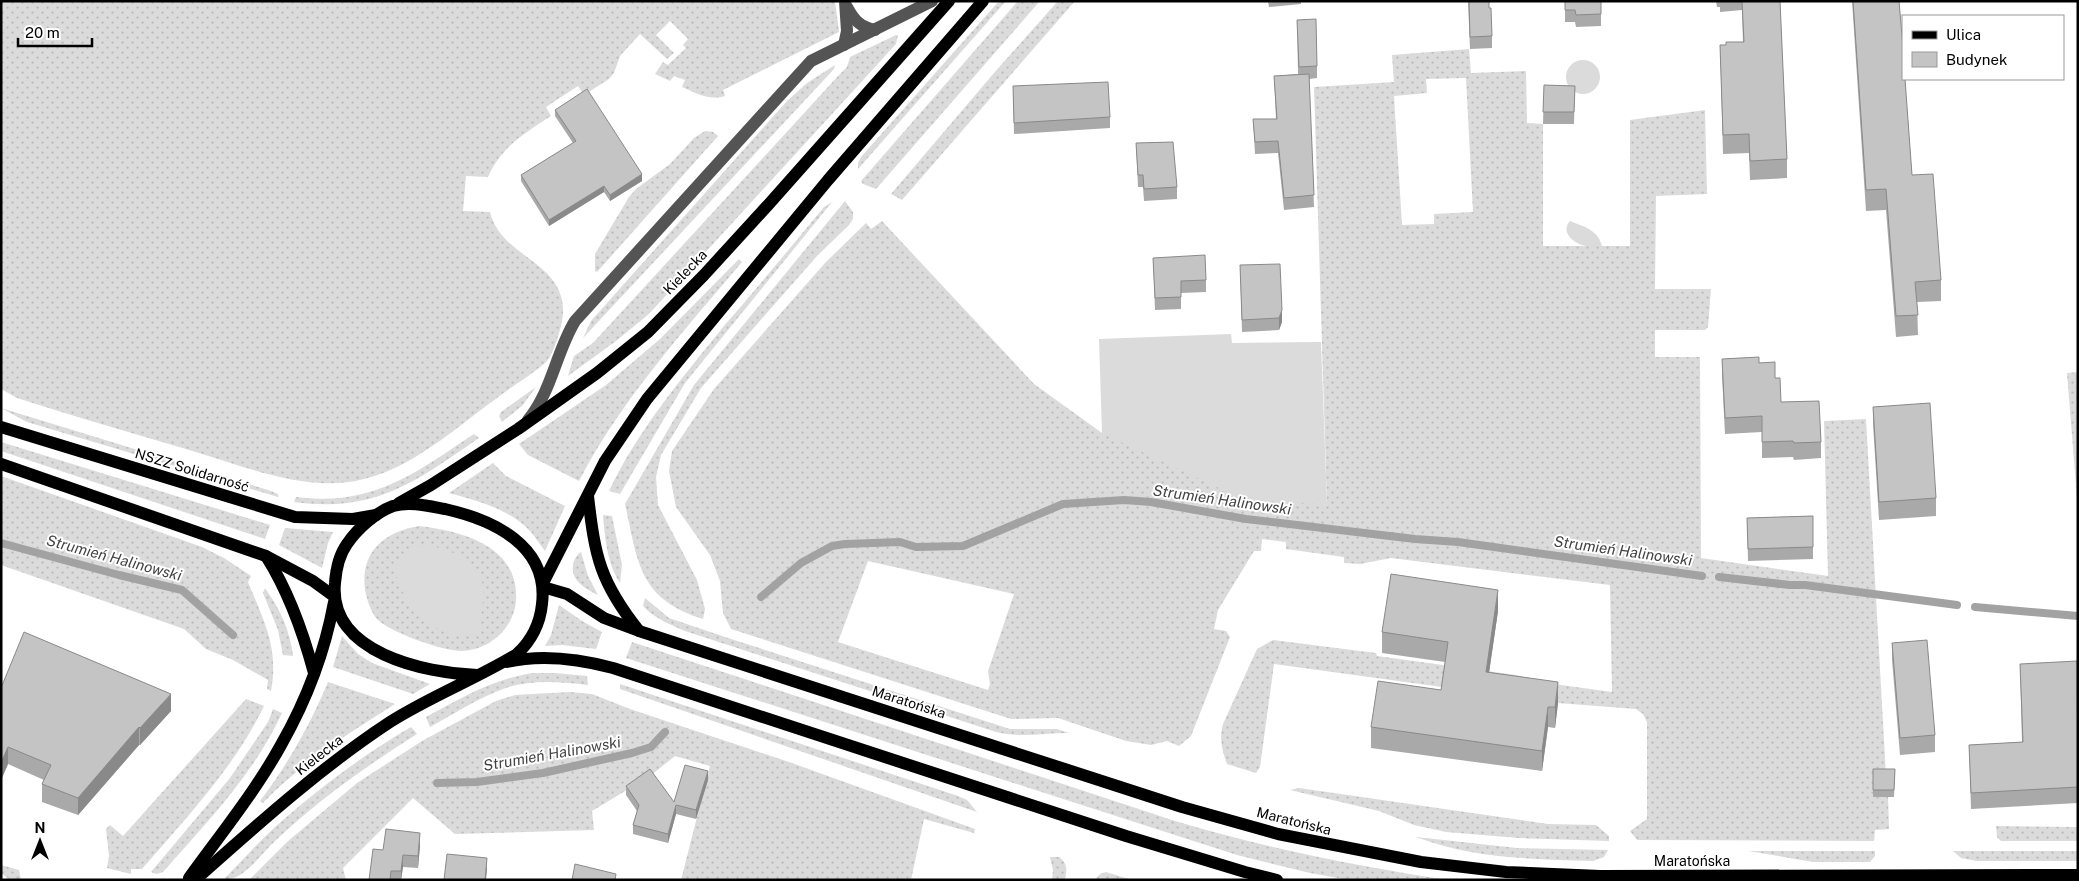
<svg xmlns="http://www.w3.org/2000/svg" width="2079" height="881" font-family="'Public Sans',sans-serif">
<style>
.grass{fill:url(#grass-dots);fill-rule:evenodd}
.garden{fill:#dbdbdb}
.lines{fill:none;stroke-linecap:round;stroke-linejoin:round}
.stream{stroke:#a2a2a2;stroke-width:8}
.minor{stroke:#545454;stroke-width:12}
.major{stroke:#000;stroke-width:12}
.wall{fill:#a9a9a9}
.shaded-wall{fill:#898989}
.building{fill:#c4c4c4;stroke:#898989}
.labels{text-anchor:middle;stroke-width:4;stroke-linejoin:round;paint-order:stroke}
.street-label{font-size:14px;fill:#000;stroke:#fff}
.water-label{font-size:15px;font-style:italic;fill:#434343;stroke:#fff}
</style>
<defs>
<pattern id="grass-dots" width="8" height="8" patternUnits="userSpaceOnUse" patternTransform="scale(1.25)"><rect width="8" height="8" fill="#dbdbdb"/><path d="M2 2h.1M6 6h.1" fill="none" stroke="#bababa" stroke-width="1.8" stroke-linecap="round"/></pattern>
</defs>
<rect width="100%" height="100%" fill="#fff"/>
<g class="grass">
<path d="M1,1H835L839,32L723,90L725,96C709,101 696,93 682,87L685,80L674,76L670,81L655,74L663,62L668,65L686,48L683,45L688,39L670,21L656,35L674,53L667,59L640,34L620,56L614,73L609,79L584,95L578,86L546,107L551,116C525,133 501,147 488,177L466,176L463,211L490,212C500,256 561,261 563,308C564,321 555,352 546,362C532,375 512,386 497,398C457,427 412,468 364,479C305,494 242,465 186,449C129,432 73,416 17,398L1,389Z"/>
<polygon points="999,1 1006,1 858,169 858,163 861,157"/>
<polygon points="1018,1 1040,1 876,189 863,184 861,181"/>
<polygon points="1058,1 1075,1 902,200 891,194 994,73"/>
<polygon points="896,35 898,35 896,44 649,314 616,341 568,376 574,356 593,343 839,75 847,67 850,57"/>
<path d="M1469,49L1471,73L1526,71L1527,123L1543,124V246H1630V120L1705,110L1707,194L1656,196L1655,289H1711L1708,327L1705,330H1655V357H1700L1701,558L1828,576L1824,421L1866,419L1886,776H1873V796L1888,797L1889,829L1875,830L1874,841L1637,840L1630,831L1647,819V722L1643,714L1636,709L1558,703L1274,664L1260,767L1256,773L1227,764C1222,750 1219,739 1223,724L1257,649L1273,640L1376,653L1377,656L1516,675L1561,685L1612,692L1610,585L1391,558L1360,564L1344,563V557L1286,549V542L1262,539L1261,551H1254L1218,610L1214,629L1226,631L1230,637L1191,736L1179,746L1167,741L1151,745L1126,741L1058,718L1011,719L731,629L723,613L720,581L710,555L676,507L669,471L672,451L714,389L825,263L866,223L871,229L882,221L1034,384L1102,433L1327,505L1314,87L1394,82L1392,55ZM1466,78L1473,212L1434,214V224L1402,225L1394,96L1427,93L1426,79ZM868,561L1014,594L988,671L990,684L988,690L838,642Z"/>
<polygon points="835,65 834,69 583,338 591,321 787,101 807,83"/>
<polygon points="705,131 713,132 718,136 597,272 595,271 595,254 629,197 636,189 670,164 694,138"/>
<path d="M845,201L853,212V219L849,225L817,256L701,388L661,455L656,477L658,505L697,580L705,609L703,619C639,599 638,563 625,504L694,385Z"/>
<path d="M832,202L685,383L620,494L609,491C638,430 682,378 724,326C758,287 791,247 824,207Z"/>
<path d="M739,259L742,262C683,332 621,400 579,481L528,455L519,444L606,385L660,339Z"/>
<polygon points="2078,372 2078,510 2067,373"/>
<polygon points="536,387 522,406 502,422 499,416 501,412"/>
<polygon points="1,408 268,490 278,494 278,497 27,422"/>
<path d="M474,434L479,438C415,482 376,513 294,502L296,497C372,507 414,474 474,434Z"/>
<polygon points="1,442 270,525 265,539 1,451"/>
<path d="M493,463L506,476L565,506L545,551C540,545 536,538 531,532C510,509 478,501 449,493Z"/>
<path d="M1,476L202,547L224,558L251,576L248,582C264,621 279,648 271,691L267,689L268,680L233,660L206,649L184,629L1,565Z"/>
<path d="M603,515L612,516L622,565L620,583C607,563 605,538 603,515Z"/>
<path d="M419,526C462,531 519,546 516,600C515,618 504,634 489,643C481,648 469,651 460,651C440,650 389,632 376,618C370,610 367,599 365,590C360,552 384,532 419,526Z"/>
<polygon points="285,528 333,532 328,543 322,568 279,545"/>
<path d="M581,552L588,576L598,595C584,588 568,579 574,561C576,557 577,555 581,552Z"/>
<path d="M265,588C280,609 290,630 293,656L283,655L278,630L263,593Z"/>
<path d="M645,598L669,618L728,638L1010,729H1057L1069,733C1043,733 1021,738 996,732L685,631C669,624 654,618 643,606Z"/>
<polygon points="559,605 582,621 602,632 596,649 562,645 545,646 551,635"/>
<polygon points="342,636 358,654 372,663 430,684 413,694 333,667"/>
<path d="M632,642L1172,820C1265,848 1352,865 1448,880H1349L1310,873L1237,855L626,658Z"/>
<path d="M533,673H555L587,676L588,685C560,682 530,679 503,689C478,698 454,714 430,727L426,717C461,698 493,679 533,673Z"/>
<path d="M328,682L395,704C348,734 301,763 263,803L260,801C288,764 310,725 328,682Z"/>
<polygon points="620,684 958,796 967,800 977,812 620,689"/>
<polygon points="570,692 592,694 630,709 789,762 975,829 974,833 924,819 911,880 681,880 710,766 675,756 650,776 592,811 594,830 455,834 413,798 343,868 346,880 249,880 287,842 357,783 422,741 496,701 515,695"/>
<path d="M246,699L264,706C234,768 186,818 142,869H131V874L107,868L109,856L106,829L110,825L123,836Z"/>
<path d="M273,709L282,713C254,774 207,822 163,872L157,874L151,872L230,778L268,722Z"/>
<path d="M411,727L417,734C365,767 315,802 271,845C258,858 243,880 223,880C243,860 262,838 283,820C323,785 365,754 411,727Z"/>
<polygon points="1299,788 1548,824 1596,825 1609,836 1609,841 1519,838 1446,832 1414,825 1379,811 1290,790"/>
<polygon points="1996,826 2078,827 2078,841 2001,841 1997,837"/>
<path d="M1416,837L1517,848L1608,850L1604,857L1593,861C1532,859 1474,859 1416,837Z"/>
<polygon points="1749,851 1875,851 1875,856 1870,862 1813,862"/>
<polygon points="1953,851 2078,851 2078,861 1977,861 1961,858"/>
<path d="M1050,857H1059C1068,864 1067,869 1065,880H1052L1053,870Z"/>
<polygon points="1,865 19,870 21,880 10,880 1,873"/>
<polygon points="1106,872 1132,880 1095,880 1100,874"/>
</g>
<g class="garden">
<circle cx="1583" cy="77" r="17"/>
<path d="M1570,221C1585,227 1598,230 1602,246C1596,246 1587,247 1582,245C1571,241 1561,231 1570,221Z"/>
<polygon points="1231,334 1232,343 1321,342 1327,505 1238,497 1102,433 1099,339"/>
<path d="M425,545C441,547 465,555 476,569C485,581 484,594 482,609C481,621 483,632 468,636C430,645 355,554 425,545Z"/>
</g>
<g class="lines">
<g class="stream">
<polyline points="1,543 119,575 182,590 233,635"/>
<polyline points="1719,577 1790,585 1805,585 1957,605"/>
<polyline points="761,597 801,563 832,546 845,544 900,542 916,547 963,546 1063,504 1124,500 1151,502 1246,519 1415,539 1458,542 1702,576"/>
<polyline points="1975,607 2078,616"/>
<polyline points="437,783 477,782 543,773 632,753 651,747 665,732"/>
</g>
<g class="minor">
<path d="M847,7C854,20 860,27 875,30"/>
<polyline points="844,45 847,31 845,1"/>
<path d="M528,420C552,391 556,352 575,321L811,61L932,1"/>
</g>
<g class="major">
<polyline points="1,427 295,517 353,519 376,515"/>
<polyline points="1,464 266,556 313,581 335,597"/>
<path d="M588,496C595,557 600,582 639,631"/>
<polyline points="399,503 431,485 518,429 597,373 648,332 704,275 769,204 949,1"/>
<path d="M266,556C289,592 303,632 314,673"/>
<polyline points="543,583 605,461 647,399 828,180 983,1"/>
<polyline points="543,587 567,594 604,618 639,631 1182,807 1278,834 1421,862 1506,872 1600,876 2078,875"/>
<path d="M507,662C542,654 579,659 613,668L1126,836L1245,872L1277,880"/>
<path d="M189,878C220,835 255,792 281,745C306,701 325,651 334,602"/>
<path d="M195,880C258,824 320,768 390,722C431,696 476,679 517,654C532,640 540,624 542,604C549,546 494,520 445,509C429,506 410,501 393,506C376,512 357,529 347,544C339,555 336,570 335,583C328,653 425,673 477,675"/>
</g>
</g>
<g class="wall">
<polygon points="1268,1 1301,1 1301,4 1269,7"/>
<polygon points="1468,1 1489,8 1492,36 1492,48 1470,49"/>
<polygon points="1565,1 1601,1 1601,26 1576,27 1575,22 1565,22"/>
<polygon points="1716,1 1780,1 1787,159 1787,178 1750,180 1749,153 1723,154 1720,45 1726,45 1743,42 1742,10 1720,12 1720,7 1717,7"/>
<polygon points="1852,1 1899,1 1912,175 1941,280 1941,301 1917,302 1918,335 1896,337 1886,210 1866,211"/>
<polygon points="1297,20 1317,66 1317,78 1309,79 1314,207 1284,210 1278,153 1255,154 1253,119 1276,119 1274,76 1298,74"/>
<polygon points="1544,85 1575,86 1574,124 1543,124"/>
<polygon points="1013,86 1110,117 1110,128 1014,134"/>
<polygon points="555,110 642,181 610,201 604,192 549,226 521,181 521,175 573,143 555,116"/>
<polygon points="1136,143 1177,187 1177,199 1144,201 1143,187 1138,187"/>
<polygon points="1153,258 1206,280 1206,292 1181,293 1181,309 1155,310"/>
<polygon points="1240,265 1282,322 1279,330 1242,332"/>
<polygon points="1722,359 1759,363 1775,378 1781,402 1821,442 1821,458 1794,460 1793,457 1762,458 1762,432 1725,434 1722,375"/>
<polygon points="1873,407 1936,498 1936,516 1879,520 1873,424"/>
<polygon points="1813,516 1813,559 1748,561 1747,518"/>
<polygon points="1498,611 1489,673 1558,703 1555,728 1548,727 1542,771 1371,748 1371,727 1441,690 1445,662 1382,653 1382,632"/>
<polygon points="1892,643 1935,735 1935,752 1900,755 1892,660"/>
<polygon points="2020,664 2078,676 2078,803 1971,809 1969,745 2022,742"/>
<polygon points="1,688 171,711 140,745 139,745 78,815 42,802 42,784 44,780 8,764 1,780"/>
<polygon points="1873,769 1895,769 1894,797 1873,797"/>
<polygon points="708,780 696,819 676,814 668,843 633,834 633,825 637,811 626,795 626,786 674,802"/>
<polygon points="420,845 418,868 403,867 401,880 369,880 383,850"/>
</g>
<g class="shaded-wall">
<polygon points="642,174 642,181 610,201 610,195"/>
<polygon points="604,186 604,192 549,226 549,220"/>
<polygon points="1282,310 1282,322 1279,330 1279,318"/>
<polygon points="1498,590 1498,611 1486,693 1486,672"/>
<polygon points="1558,682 1558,703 1555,728 1555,707"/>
<polygon points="171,694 171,711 140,745 140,728"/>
<polygon points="1548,707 1548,727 1542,771 1542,751"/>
<polygon points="139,727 139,745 78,815 78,798"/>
<polygon points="8,747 8,764 1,780 1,763"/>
<polygon points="708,771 708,780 696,819 696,810"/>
<polygon points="676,805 676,814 668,843 668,834"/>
<polygon points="420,833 420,845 418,868 418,856"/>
<polygon points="403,855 403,867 401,880 401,871"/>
<polygon points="487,858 487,870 486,880 485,880"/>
</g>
<g class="building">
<polygon points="1469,1 1489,1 1489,8 1491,8 1492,36 1470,37"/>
<polygon points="1565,1 1601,1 1601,14 1576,15 1575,10 1565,10"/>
<polygon points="1742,1 1780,1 1787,159 1750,161 1749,134 1723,135 1720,45 1726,45 1726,42 1744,42"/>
<polygon points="1853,1 1899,1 1903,47 1903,79 1905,79 1912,175 1933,174 1941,280 1915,282 1918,315 1896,316 1886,189 1866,190"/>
<polygon points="1316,19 1317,66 1299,67 1297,20"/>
<polygon points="1309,74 1314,195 1284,198 1278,141 1255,142 1253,119 1277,119 1274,76"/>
<polygon points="1108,82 1110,117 1014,123 1013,86"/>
<polygon points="1544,85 1575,86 1574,112 1543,112"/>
<polygon points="587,89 642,174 610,195 604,186 549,220 521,175 576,141 555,110"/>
<polygon points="1173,142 1177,187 1144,189 1143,175 1138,175 1136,143"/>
<polygon points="1205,255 1206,280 1181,281 1181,297 1155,298 1153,258"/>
<polygon points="1280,264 1282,310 1279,318 1242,320 1240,265"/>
<polygon points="1759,357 1759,363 1775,362 1775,378 1780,378 1781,402 1819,401 1821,442 1794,443 1793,441 1762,442 1762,416 1725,418 1722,359"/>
<polygon points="1930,403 1936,498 1879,502 1873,407"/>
<polygon points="1813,516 1813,547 1748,549 1747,518"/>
<polygon points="1391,574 1498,590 1486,672 1558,682 1555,707 1548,707 1542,751 1371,727 1378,681 1441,690 1448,642 1382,632"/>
<polygon points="24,632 171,694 140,728 139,727 78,798 42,784 51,765 8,747 1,763 1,688"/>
<polygon points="1927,640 1935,735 1900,738 1892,643"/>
<polygon points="2077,661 2078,787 1971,793 1969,745 2023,742 2020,664"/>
<polygon points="685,765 708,771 696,810 676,805 668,834 633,825 639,805 626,786 650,769 674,802"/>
<polygon points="1873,769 1895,769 1894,790 1873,790"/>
<polygon points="386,829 420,833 418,856 403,855 401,871 391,871 390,880 369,880 373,849 383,850"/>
<polygon points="447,854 487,858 485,880 444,880"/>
<polygon points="575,864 616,874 615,880 572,880"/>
</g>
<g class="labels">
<g class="street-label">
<text transform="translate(685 272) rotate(-46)" y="5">Kielecka</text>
<text transform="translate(192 470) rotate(17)" y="5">NSZZ Solidarność</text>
<text transform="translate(909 702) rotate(18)" y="5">Maratońska</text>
<text transform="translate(319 755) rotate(-38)" y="5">Kielecka</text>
<text transform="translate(1294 821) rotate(14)" y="5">Maratońska</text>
<text x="1692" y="866">Maratońska</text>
</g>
<g class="water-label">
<text transform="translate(1222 500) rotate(8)" y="5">Strumień Halinowski</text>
<text transform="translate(1623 551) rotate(8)" y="5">Strumień Halinowski</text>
<text transform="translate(114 558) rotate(15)" y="5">Strumień Halinowski</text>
<text transform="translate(552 754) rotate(-10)" y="5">Strumień Halinowski</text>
</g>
</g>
<rect width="2079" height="881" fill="none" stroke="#000000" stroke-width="5"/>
<rect x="1902" y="15" width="162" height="65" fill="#ffffff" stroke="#999999"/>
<rect x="1912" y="31" width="25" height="8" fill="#000000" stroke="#999999"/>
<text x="1946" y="40" font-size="15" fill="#000000">Ulica</text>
<rect x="1912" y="52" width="25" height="15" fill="#c4c4c4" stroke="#999999"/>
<text x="1946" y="65" font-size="15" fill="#000000">Budynek</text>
<g transform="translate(40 841)" stroke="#ffffff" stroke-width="4" paint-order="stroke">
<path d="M0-4L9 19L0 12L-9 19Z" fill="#000000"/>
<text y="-8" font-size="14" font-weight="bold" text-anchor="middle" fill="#000000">N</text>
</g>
<path d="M18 38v8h74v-8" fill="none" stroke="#000000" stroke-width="2.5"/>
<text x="25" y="38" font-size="15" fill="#000000" stroke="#ffffff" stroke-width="4" paint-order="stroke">20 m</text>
</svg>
